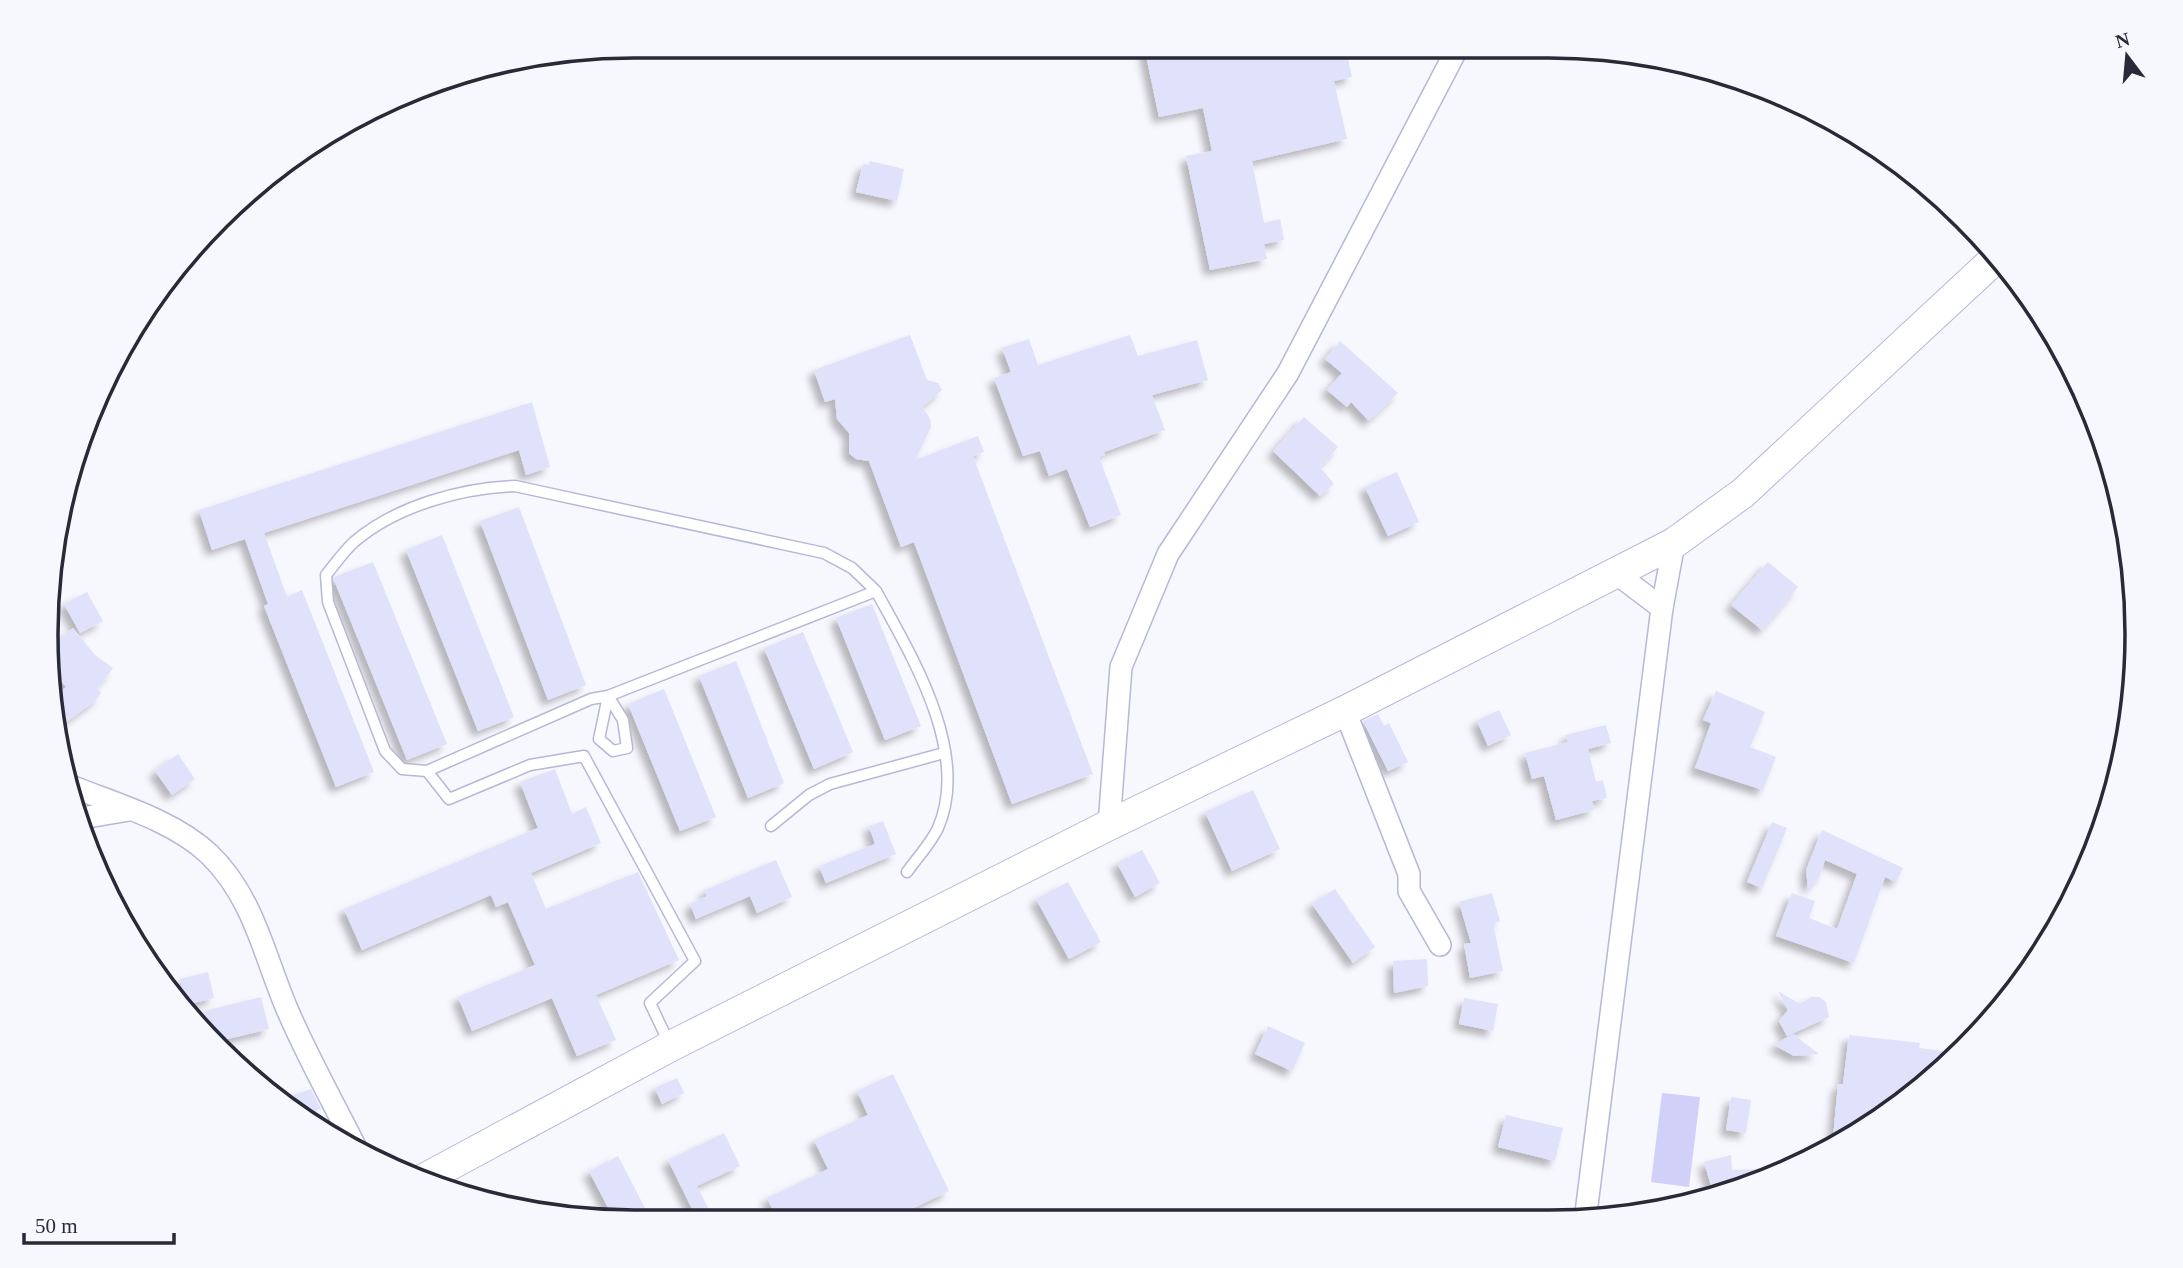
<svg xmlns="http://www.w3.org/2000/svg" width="2183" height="1268" font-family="Georgia,serif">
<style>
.green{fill:#d0d0f8}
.building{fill:#e0e1fb;filter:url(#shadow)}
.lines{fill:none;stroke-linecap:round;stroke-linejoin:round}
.lane-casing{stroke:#b6b7d9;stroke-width:13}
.street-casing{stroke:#b6b7d9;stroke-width:24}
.secondary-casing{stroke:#b6b7d9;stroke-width:32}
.lane{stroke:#fff;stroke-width:10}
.street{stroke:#fff;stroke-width:21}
.secondary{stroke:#fff;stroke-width:30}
.rim{fill:none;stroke:#292937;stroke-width:3.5}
</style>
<defs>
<filter id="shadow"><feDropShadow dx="-6" dy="6" stdDeviation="3.5" flood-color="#0004"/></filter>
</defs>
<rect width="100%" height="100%" fill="#f7f7fe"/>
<polygon class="green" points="1662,1093 1700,1097 1689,1187 1651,1182"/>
<g class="building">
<polygon points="1144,46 1345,46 1352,77 1334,81 1347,139 1252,161 1264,223 1280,219 1284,240 1264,244 1267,259 1210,270 1186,156 1212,151 1203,108 1159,117"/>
<polygon points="870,161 904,169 897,201 856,192 863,164 869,165"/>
<polygon points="910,335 927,380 938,383 942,390 922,407 930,418 931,427 915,460 978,436 984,452 973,456 1093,774 1012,804 914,542 901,547 869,461 856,459 849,453 849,433 837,419 835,399 825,402 814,370"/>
<polygon points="1130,335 1138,356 1197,340 1208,380 1152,395 1165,430 1104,452 1105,455 1099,457 1121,515 1090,527 1067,469 1049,476 1040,451 1023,456 994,378 1011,372 1002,348 1029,339 1038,365"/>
<polygon points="1340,341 1398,393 1369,421 1351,402 1347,407 1327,390 1342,373 1325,359"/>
<polygon points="532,402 550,467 526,475 519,450 264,533 287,597 302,590 374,772 336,787 264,606 268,604 245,539 212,550 199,510"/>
<polygon points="1304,417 1338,447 1320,467 1334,484 1320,496 1273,451"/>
<polygon points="1397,472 1419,522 1388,536 1365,487"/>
<polygon points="519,507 586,685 548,700 480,521"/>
<polygon points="442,535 514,717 478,731 406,550"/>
<polygon points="373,562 447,744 407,760 334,580 334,577"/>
<polygon points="1768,562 1798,587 1762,630 1731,605"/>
<polygon points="87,592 103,621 80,633 64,604"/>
<polygon points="872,604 921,726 885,740 836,618"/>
<polygon points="73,628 95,655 113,668 97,689 101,693 95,701 61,726 56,695 66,687 51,668 49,654 59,646 56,642"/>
<polygon points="803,632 853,752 814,769 764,648"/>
<polygon points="736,661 784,783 748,798 699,676"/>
<polygon points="664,689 716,817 680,831 628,704"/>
<polygon points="1716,691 1765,712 1750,747 1776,757 1763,790 1695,768 1711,723 1703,720"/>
<polygon points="1499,710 1511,735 1488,746 1477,721"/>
<polygon points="1378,714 1384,726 1389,723 1408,762 1388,771 1363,721"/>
<polygon points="1606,725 1611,743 1588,749 1596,782 1603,780 1607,798 1592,801 1594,810 1556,820 1544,776 1532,779 1525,753 1568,742 1566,735"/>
<polygon points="178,754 195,779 172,795 155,771"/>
<polygon points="555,769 572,814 586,807 601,843 531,873 546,909 638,872 679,960 596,995 616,1040 577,1056 552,998 472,1031 458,997 535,965 508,902 496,907 491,895 362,950 344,909 538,828 520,782"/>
<polygon points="1253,790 1280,849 1232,871 1205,812"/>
<polygon points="883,821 896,854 826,883 819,866 875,844 869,826"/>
<polygon points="1772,822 1787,828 1762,888 1747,882"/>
<polygon points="1822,830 1903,868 1896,882 1885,877 1854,963 1776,936 1792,893 1815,901 1809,918 1837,929 1857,874 1825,860 1820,876 1808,889 1806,870"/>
<polygon points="1142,850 1160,883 1135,897 1117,863"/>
<polygon points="776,860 792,897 757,913 750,896 696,919 690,904 707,896 705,890"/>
<polygon points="1068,882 1101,942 1069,959 1036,899"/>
<polygon points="1335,889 1375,947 1353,963 1312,904"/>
<polygon points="1492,893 1500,921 1493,923 1503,971 1470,978 1464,944 1471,943 1459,902"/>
<polygon points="1427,959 1428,986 1394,993 1393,961"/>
<polygon points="208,972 214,998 186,1005 180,979"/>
<polygon points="1778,991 1800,1004 1811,997 1819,997 1826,1002 1829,1017 1787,1036 1779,1021 1788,1010"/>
<polygon points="261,997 269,1029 220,1041 210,1032 204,1011"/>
<polygon points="1464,998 1498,1004 1493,1031 1459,1024"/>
<polygon points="1268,1026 1305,1043 1292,1071 1255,1054"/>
<polygon points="1793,1034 1819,1054 1794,1056 1774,1045"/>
<polygon points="1849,1035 1920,1043 1919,1048 1943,1051 1954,1058 1844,1143 1832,1149 1838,1084 1843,1084"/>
<polygon points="893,1074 949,1191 895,1217 897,1221 778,1221 767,1198 828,1169 814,1140 868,1115 857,1091"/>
<polygon points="677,1078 684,1093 662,1104 655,1088"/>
<polygon points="311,1089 321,1109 299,1116 281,1099"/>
<polygon points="1731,1097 1751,1100 1746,1133 1726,1130"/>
<polygon points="1506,1115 1563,1128 1555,1161 1498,1147"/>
<polygon points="724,1133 740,1166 697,1186 715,1221 698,1221 668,1160"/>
<polygon points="1731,1155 1732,1170 1790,1168 1738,1191 1714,1196 1704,1162"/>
<polygon points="618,1156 646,1210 623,1221 615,1221 589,1171"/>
</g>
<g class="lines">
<defs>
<g id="lane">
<path d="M876,591L852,568L824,553L515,486C461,488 396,506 354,542C344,551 335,564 326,575L328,602L385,751L402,769L427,771L591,699L608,696L623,720L627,748L613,751L599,739L608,696L876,591C911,655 971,752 938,828C931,843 917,858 907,872"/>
<polyline points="427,771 449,799 530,765 584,756 695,961 650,1003 669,1043"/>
<polyline points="771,826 809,795 830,784 944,753"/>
</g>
<g id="street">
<polyline points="1617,574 1662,608"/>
<polyline points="1345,711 1409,874 1409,891 1440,945"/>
<path d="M71,786C115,804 173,820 209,854C253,896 264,955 287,1009C307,1056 333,1102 356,1148"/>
<polyline points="76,819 129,810"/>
<polyline points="1109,825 1121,667 1168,554 1288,373 1458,47"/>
<polyline points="1585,1221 1662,608 1674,543"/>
</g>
<polyline id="secondary" points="422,1180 671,1046 1109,825 1345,711 1674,543 1743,493 1997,257"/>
</defs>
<use href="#lane" class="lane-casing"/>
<use href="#street" class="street-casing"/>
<use href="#secondary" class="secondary-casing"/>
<use href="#lane" class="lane"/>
<use href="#street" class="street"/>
<use href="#secondary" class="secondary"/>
</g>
<path d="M0 0H2183V1268H0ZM634 58H1549A576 576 0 0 1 2125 634V634A576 576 0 0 1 1549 1210H634A576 576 0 0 1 58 634V634A576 576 0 0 1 634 58Z" fill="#f7f7fe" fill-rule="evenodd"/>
<path class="rim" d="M634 58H1549A576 576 0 0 1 2125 634V634A576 576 0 0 1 1549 1210H634A576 576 0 0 1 58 634V634A576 576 0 0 1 634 58Z"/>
<g transform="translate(2127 56) rotate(344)" stroke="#f7f7fe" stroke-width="5" paint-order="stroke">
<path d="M0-5L12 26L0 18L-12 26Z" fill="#292937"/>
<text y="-10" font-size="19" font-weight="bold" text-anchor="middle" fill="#292937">N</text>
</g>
<path d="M24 1233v10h150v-10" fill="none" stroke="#292937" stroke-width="3.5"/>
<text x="35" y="1233" font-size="21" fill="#292937" stroke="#f7f7fe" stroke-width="5" paint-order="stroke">50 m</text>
</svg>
